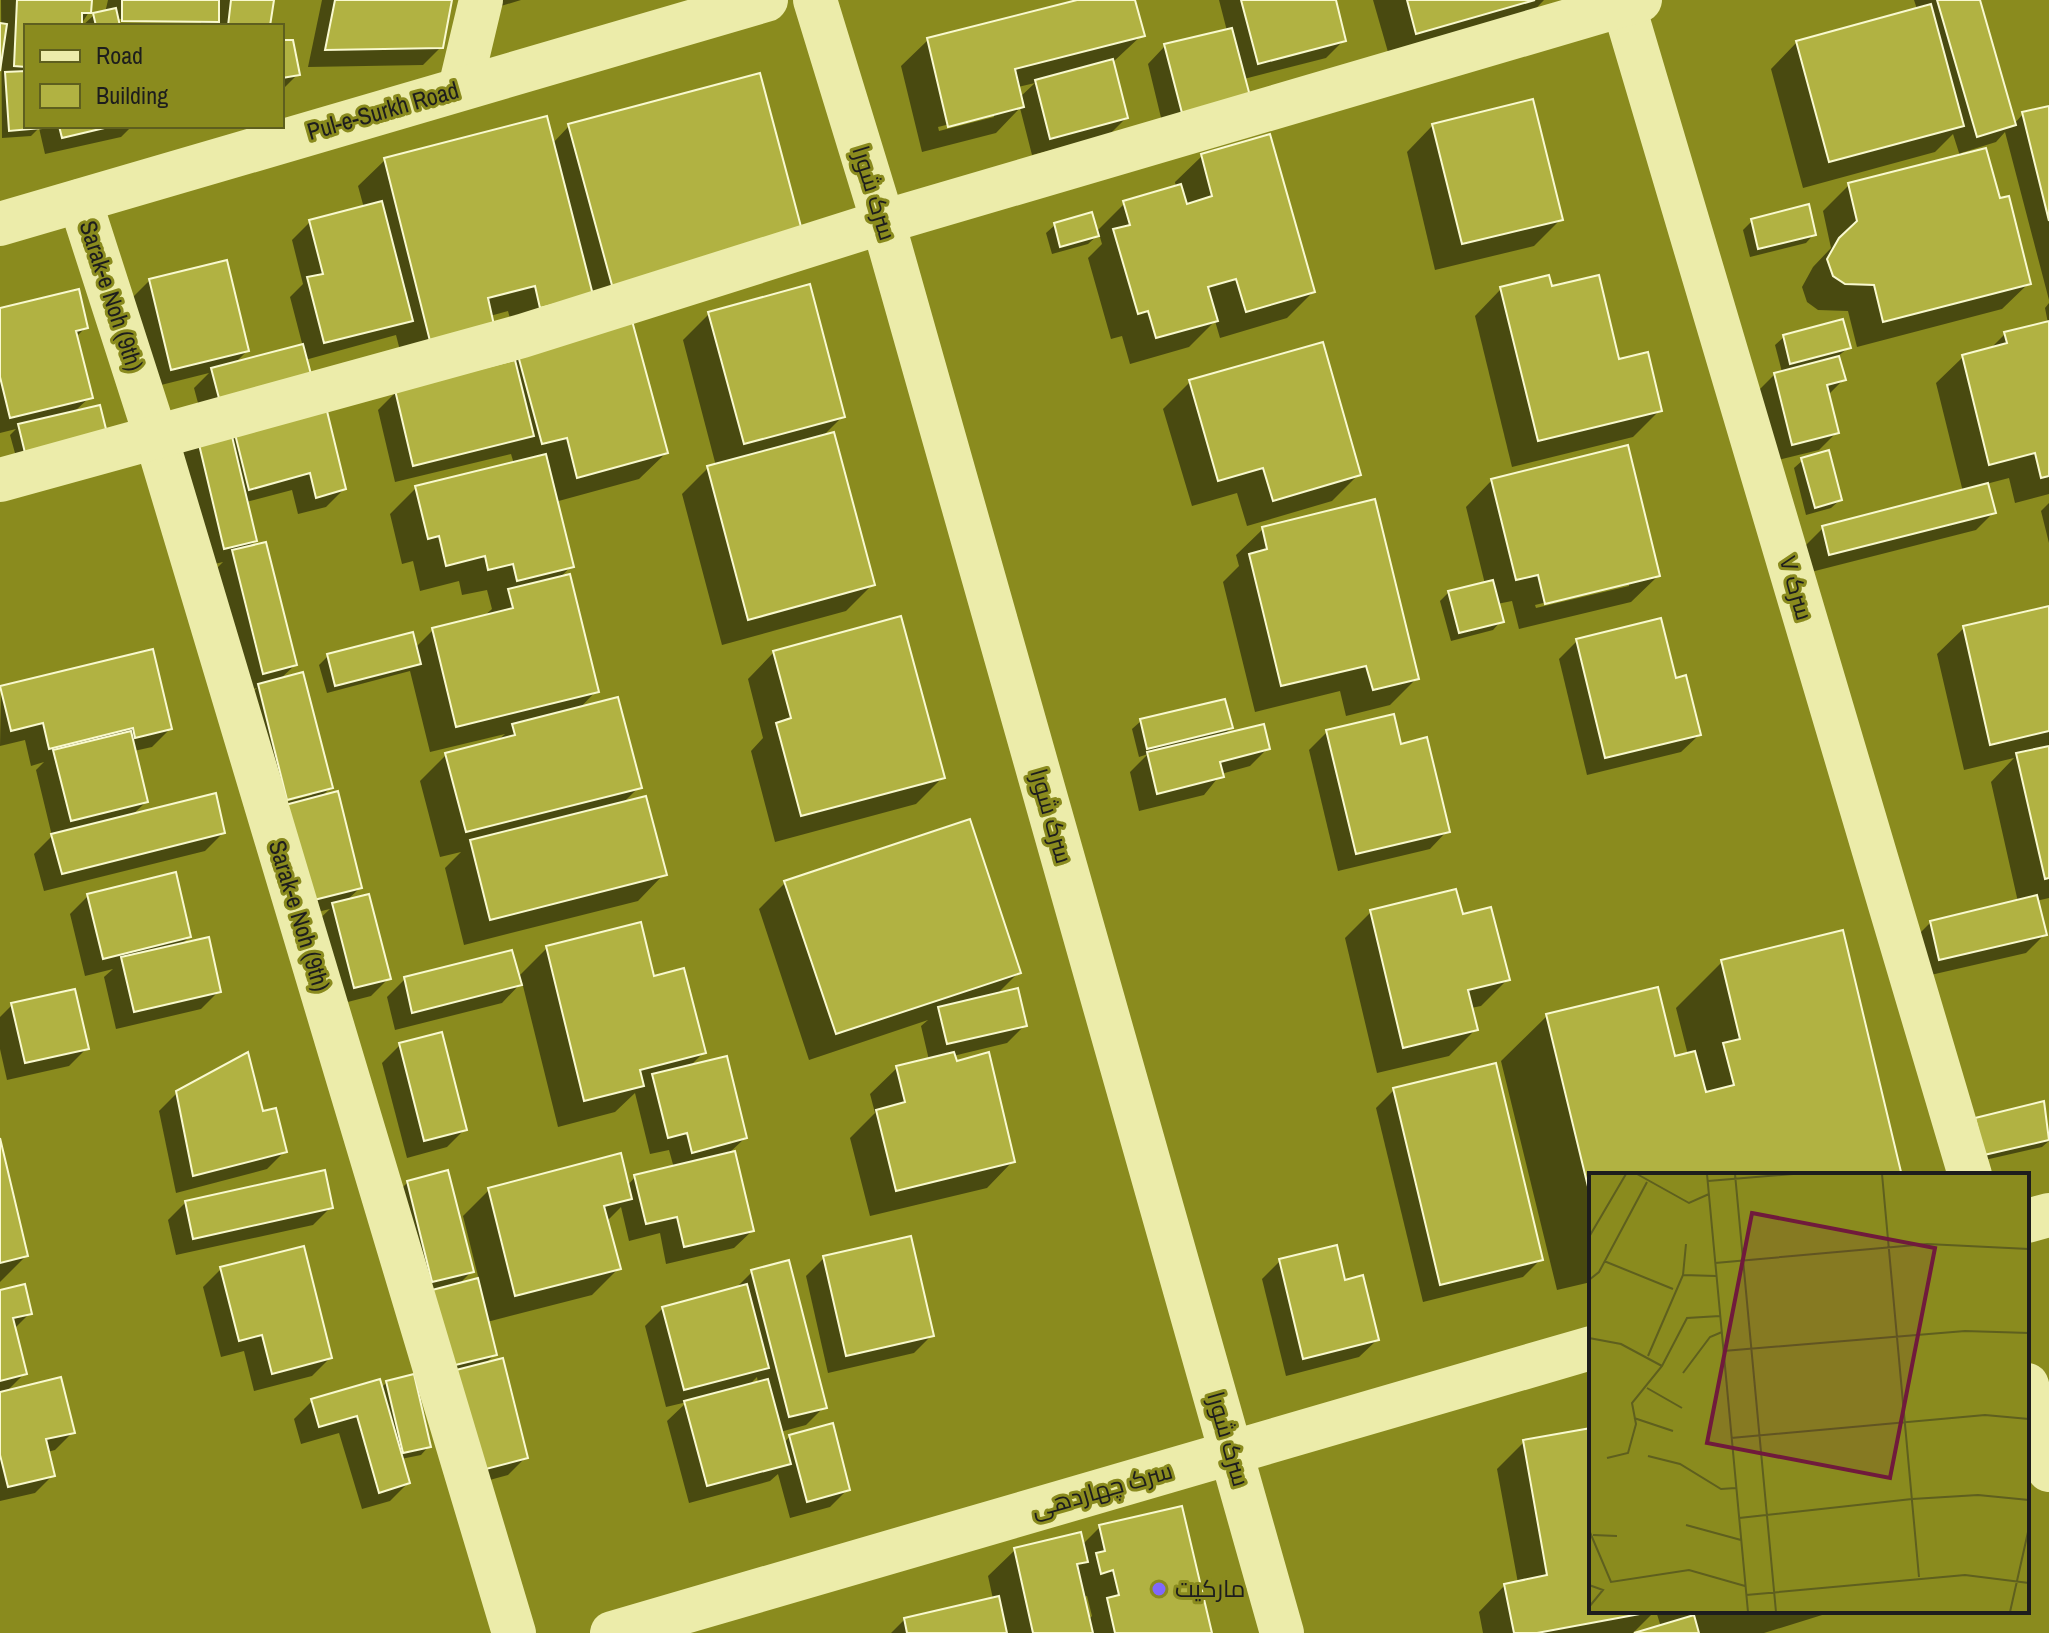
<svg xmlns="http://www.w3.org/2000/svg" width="2049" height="1633" font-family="'Archivo Narrow',Cairo,sans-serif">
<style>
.shadow{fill:#0007;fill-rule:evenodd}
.building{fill:#b1b242;stroke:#f9f9cf;stroke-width:2}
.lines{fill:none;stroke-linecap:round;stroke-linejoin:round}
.minor{stroke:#ececaa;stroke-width:44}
.poi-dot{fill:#8068fb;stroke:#8a8b1e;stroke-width:3}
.labels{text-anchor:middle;stroke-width:6;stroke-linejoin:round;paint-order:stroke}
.street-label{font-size:24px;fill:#1d1d1d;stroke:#8a8b1e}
.poi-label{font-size:24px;fill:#1d1d1d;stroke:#8a8b1e;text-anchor:start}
.inset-road{fill:none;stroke:#5e5f1e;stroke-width:2}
.view{fill:#701a3c;fill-opacity:0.15;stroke:#701a3c;stroke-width:4}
.inset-edge{fill:none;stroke:#1d1d1d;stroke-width:4}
</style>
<rect width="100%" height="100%" fill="#8a8b1e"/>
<g class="shadow">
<polygon points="1,0 90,0 89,12 80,26 26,26 26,126 132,126 121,137 45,154 39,128 31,136 2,138"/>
<path d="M108,0H272L268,26H82L94,15L105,13ZM112,19H201V23H112Z"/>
<polygon points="322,0 450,0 441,47 423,65 308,67"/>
<polygon points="475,0 521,0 468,16"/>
<path d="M1085,0H1133L1142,35L1112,63L1126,118L1108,136L1032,155L1020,108L996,133L922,152L901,66L928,40ZM1035,83L1020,97L1018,87ZM994,113V117L939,131L938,127Z"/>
<polygon points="1219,0 1334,0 1344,40 1326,58 1244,79 1164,130 1148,64 1165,46 1227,31"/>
<polygon points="1373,0 1544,0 1524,21 1390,59"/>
<polygon points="1914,0 1978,0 2014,124 2023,114 2049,108 2049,300 2005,132 1996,142 1961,153 1998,200 2029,283 2002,309 1857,347 1848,311 1818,310 1807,302 1802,287 1813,267 1831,248 1823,211 1849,185 1960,156 1953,134 1935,152 1803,188 1771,69 1797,42 1917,9"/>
<polygon points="282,42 298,74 282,90"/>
<polygon points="1433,125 1561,219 1534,246 1435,270 1407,152"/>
<polygon points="569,126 801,237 514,334 508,311 490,316 404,366 396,335 305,360 202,418 194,388 209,373 153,387 132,298 150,280 247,351 233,365 303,347 290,297 303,284 292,240 310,222 364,208 358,186 385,160 552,144"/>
<polygon points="1202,156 1313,292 1287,318 1220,338 1215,321 1189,347 1130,364 1122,336 1111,339 1088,258 1102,244 1099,234 1088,244 1052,254 1046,233 1055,225 1096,232 1125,203 1176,187 1175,182"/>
<polygon points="1752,221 1814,234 1806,243 1750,257 1743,230"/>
<polygon points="1550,288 1660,410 1633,437 1512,467 1475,316 1501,289"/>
<polygon points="2049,303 2049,494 2015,503 2009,478 1986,484 1994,512 1976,530 1811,572 1805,546 1823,528 1963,492 1936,383 1963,357 1989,350 2005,334 2048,323 2045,308"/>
<polygon points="0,310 86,327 76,337 90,397 18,464 10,435 16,429 0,433"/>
<polygon points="709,314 843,416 822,437 872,585 846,611 722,645 682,494 708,468 716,466 683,340"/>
<polygon points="1784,337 1848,348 1837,357 1843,380 1828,395 1837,432 1819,450 1774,461 1757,392 1775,374 1782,372 1775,345"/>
<polygon points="517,349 666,453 639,479 555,502 571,566 559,579 596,691 579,709 639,787 623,803 664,874 638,901 464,945 445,868 461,852 440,857 420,781 446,755 496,742 505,734 430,752 410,671 327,693 319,665 328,656 415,648 433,630 482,618 492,609 487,590 462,595 459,581 420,591 413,561 402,564 390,514 416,488 514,464 511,454 395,482 378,410 396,392"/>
<polygon points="1190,382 1359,474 1332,501 1247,526 1237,493 1192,506 1163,409"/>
<path d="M235,432L344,489L326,507L298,514L292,490L246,502L255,541L247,549L295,665L279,680L331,787L320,798L360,888L345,902L389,978L371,996L336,1005L315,923L330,909L292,918L241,703L257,688L245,691L215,570L223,562L206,566L180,455L198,438ZM312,791V795L278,804L277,800Z"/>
<polygon points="1803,460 1840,500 1831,508 1806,515 1794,468"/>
<path d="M1492,480L1658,576L1631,602L1519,629L1512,601L1497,604L1501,621L1493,630L1451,641L1440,601L1449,592L1485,584L1466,507ZM1629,582V586L1536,608L1535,605Z"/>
<polygon points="2049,503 2049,543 2041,511"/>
<polygon points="1263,529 1417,678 1390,705 1346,716 1340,691 1255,712 1223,582 1239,566 1236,555"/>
<polygon points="2049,608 2049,898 2036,901 2044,935 2026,953 1922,977 1913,940 1931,922 2018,902 1991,782 2014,758 1964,770 1937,654 1964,628"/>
<polygon points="1577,641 1674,681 1699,735 1681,752 1587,775 1559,659"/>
<polygon points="774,652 943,777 916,804 775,842 751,751 763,738 748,679"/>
<polygon points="1,688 170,729 152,747 134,751 146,802 131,816 223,833 205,851 44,891 34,854 52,836 36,770 44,762 31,766 25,740 0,746"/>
<polygon points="1141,721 1231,728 1223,736 1268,748 1250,766 1221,774 1204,795 1139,811 1130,772 1148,754 1139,757 1132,729"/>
<polygon points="1327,732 1400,746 1447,831 1430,849 1338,871 1309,750"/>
<polygon points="785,883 1019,972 995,996 1025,1025 1007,1043 953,1056 1013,1161 987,1188 870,1216 850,1138 875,1113 870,1094 897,1068 929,1060 921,1026 928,1020 809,1060 759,909"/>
<polygon points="88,896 189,937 180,946 219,991 201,1009 116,1029 104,977 113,969 85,976 70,914"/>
<polygon points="1371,912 1462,916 1508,979 1481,1006 1471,1008 1476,1029 1449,1056 1377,1073 1345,938"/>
<polygon points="547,948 652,978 703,1053 689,1067 745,1138 727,1155 752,1231 734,1248 666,1264 660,1233 629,1241 621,1207 606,1222 618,1269 592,1295 487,1322 495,1354 484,1365 526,1457 508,1475 464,1487 390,1200 408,1182 472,1271 457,1286 479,1280 463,1216 489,1190 627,1186 635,1177 674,1168 669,1150 650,1154 635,1093 615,1112 558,1127 522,982 502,1003 395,1030 387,997 405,979 518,977"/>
<polygon points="1722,962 1899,1172 1896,1175 1591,1175 1591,1282 1557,1290 1501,1061 1547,1016 1674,1058 1688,1055 1676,1008"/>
<polygon points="12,1005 87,1048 69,1066 7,1080 0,1049 0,1017"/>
<polygon points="400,1045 465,1129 447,1147 407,1158 382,1063"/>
<polygon points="1394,1090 1541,1259 1523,1277 1423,1302 1376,1108"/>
<polygon points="177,1093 261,1114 285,1151 267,1169 176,1193 159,1111"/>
<polygon points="2043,1104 2049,1141 2042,1147 1976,1162"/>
<polygon points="0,1147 26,1256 0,1282"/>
<polygon points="186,1202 331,1207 313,1225 176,1255 168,1220"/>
<polygon points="824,1258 932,1335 914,1353 828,1373 806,1276"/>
<polygon points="1280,1261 1377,1340 1359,1357 1286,1376 1262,1279"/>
<polygon points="221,1269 330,1358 312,1376 254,1391 244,1351 221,1357 203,1287"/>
<path d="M752,1272L824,1407L806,1425L780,1432L783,1444L790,1436L848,1489L830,1507L790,1518L778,1474L770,1481L689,1503L667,1421L687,1402L666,1407L645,1326L663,1308L735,1289ZM757,1377L758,1384L748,1386Z"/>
<polygon points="0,1292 30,1313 14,1329 25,1373 5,1393 73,1432 55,1450 47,1452 53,1475 35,1493 0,1501"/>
<polygon points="387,1382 429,1446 421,1455 401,1459 408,1483 390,1501 362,1509 339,1433 301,1444 294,1419 312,1401 381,1388"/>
<polygon points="1591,1430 1591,1611 1655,1611 1633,1633 1483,1633 1479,1612 1505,1585 1518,1583 1497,1469 1524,1442"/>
<path d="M1100,1527L1210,1633H891L905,1619L993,1599L988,1576L1015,1550L1082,1545ZM1087,1596L1092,1616L1088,1620L1083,1597Z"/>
<polygon points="1656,1611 1835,1611 1764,1633 1641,1633 1661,1627"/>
</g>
<g class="building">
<polygon points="17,0 92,0 91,13 82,13 82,26 26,26 26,67 14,66"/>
<polygon points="122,0 219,0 219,22 122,21"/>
<polygon points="231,0 274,0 270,26 228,26"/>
<polygon points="335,0 452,0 443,48 325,50"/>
<polygon points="1077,0 1135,0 1145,36 1015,69 1024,107 948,127 927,38"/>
<polygon points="1241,0 1336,0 1346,41 1258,64"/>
<polygon points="1407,0 1535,0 1416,34"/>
<polygon points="1937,0 1980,0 2016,125 1977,137"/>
<polygon points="1931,4 1964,126 1829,162 1796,41"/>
<polygon points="116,8 120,26 96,26 93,13"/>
<polygon points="0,23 7,24 0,71"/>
<polygon points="1232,28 1250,96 1182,113 1164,44"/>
<polygon points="282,40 293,40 300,75 282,78"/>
<polygon points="1113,59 1128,118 1050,139 1035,80"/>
<polygon points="26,71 26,126 42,128 9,131 5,72"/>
<polygon points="760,73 804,238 613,289 568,124"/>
<polygon points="1533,99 1563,220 1462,244 1432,124"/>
<polygon points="2049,106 2049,221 2022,112"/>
<polygon points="547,116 593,295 540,308 535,286 488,298 494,325 430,341 384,158"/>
<polygon points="59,126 113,126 62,138"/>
<polygon points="1270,134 1315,292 1246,312 1236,279 1208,287 1218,321 1156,338 1148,311 1138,314 1113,229 1130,225 1123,201 1181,184 1187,204 1212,196 1201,154"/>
<polygon points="1986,148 2000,198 2009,196 2031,284 1883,322 1874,285 1845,284 1833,276 1827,259 1839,238 1857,221 1848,183"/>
<polygon points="382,201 413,321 324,343 307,277 323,274 309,220"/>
<polygon points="1809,204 1816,235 1758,249 1751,219"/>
<polygon points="1092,212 1099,236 1060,247 1054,223"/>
<polygon points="227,260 249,351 171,370 149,279"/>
<polygon points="1549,275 1552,286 1599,275 1619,359 1648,352 1662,411 1538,441 1500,287"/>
<polygon points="810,284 845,417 744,444 708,312"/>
<polygon points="79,289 88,328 76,331 93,398 10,418 0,377 0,308"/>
<polygon points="631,317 668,453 577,478 567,438 542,444 516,348"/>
<polygon points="1843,319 1851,348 1790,364 1783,335"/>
<polygon points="2049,321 2049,476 2041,478 2035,453 1989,465 1962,355 2007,343 2004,332"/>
<polygon points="1323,342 1361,475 1273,501 1263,468 1218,481 1189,380"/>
<polygon points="303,344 312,378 220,402 211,368"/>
<polygon points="1839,356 1846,380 1827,385 1839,433 1792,445 1774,373"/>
<polygon points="515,360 534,436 413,466 395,390"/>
<polygon points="100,405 108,437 26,457 18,424"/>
<polygon points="326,407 346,489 316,498 310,473 249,490 234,430"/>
<polygon points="230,428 257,541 224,549 197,436"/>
<polygon points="834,432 875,585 748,620 707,466"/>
<polygon points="1628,445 1660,576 1545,604 1538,575 1516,580 1491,479"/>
<polygon points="1829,450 1842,500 1815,508 1801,458"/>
<polygon points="546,454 574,567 517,581 513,564 488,570 485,556 446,566 439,536 428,539 415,486"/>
<polygon points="1988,483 1996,513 1829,555 1822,526"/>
<polygon points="1375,499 1419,679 1373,690 1366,666 1281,686 1249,554 1267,549 1262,527"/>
<polygon points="266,542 297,665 263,674 232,550"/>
<polygon points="570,574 599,692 456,727 432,628 513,608 508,589"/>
<polygon points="1493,580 1504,622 1459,633 1448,591"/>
<polygon points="2049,606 2049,731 1990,745 1963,626"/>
<polygon points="901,616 945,778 801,816 776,723 791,718 773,651"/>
<polygon points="1661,618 1676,678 1686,675 1701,735 1605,758 1576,639"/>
<polygon points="413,632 421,664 335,686 327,654"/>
<polygon points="153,649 172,729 135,738 133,728 49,749 43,723 11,731 0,686"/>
<polygon points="303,672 333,788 287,800 258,684"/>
<polygon points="618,697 642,788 466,832 445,753 515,735 512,724"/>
<polygon points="1225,699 1233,728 1147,749 1140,719"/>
<polygon points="1394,714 1401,744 1427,737 1450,832 1356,854 1326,730"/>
<polygon points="1264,724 1270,749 1220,762 1224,777 1157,794 1147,752"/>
<polygon points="131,731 148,802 71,821 53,750"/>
<polygon points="2049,746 2049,878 2045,879 2016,753"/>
<polygon points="338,791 362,888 310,901 285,805"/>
<polygon points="216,793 225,833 62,874 51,834"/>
<polygon points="646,796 667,875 490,920 470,840"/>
<polygon points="970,819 1021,973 836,1034 784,881"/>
<polygon points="176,872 191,937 103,959 87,894"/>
<polygon points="1456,889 1463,914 1491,907 1510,980 1468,990 1478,1030 1403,1048 1370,910"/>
<polygon points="369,894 391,979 354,988 332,903"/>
<polygon points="2037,895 2047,935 1939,960 1930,921"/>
<polygon points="641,922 654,976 684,968 706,1053 640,1070 644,1086 584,1101 546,946"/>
<polygon points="1843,930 1901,1172 1591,1175 1591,1199 1546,1014 1658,987 1675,1056 1695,1051 1706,1092 1734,1085 1723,1043 1740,1039 1721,960"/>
<polygon points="209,937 221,992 134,1012 121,957"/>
<polygon points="512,950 522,985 412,1013 404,977"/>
<polygon points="1018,988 1027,1026 947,1044 938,1007"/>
<polygon points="75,989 89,1049 25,1063 11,1003"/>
<polygon points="442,1032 467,1130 424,1141 399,1043"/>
<polygon points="248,1052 263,1111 276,1108 287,1152 193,1176 176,1091"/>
<polygon points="954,1052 957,1061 989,1052 1015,1162 896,1191 876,1110 905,1102 896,1066"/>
<polygon points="727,1056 747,1138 692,1153 687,1133 668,1138 652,1074"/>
<polygon points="1496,1063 1543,1260 1440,1285 1393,1088"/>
<polygon points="2044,1101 2049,1140 1984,1155 1975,1118"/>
<polygon points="0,1138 28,1256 0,1263"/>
<polygon points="735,1151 754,1231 684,1247 677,1217 646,1224 634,1175"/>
<polygon points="621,1153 632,1199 604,1206 621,1269 515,1296 488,1188"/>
<polygon points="325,1170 333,1208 193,1239 185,1201"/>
<polygon points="448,1170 474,1272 432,1282 407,1181"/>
<polygon points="911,1236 934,1336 846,1356 823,1256"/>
<polygon points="1337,1245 1345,1280 1363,1275 1379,1340 1303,1359 1279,1259"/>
<polygon points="304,1246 332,1358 272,1374 262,1335 239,1341 220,1267"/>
<polygon points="789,1260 827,1408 789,1417 751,1270"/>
<polygon points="478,1278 497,1355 451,1366 432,1290"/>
<polygon points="25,1284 32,1314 13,1318 27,1374 0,1381 0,1290"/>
<polygon points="747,1284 769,1368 684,1390 662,1307"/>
<polygon points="503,1358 528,1458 482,1470 456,1370"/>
<polygon points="414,1374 431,1447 403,1453 386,1381"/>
<polygon points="61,1377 75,1433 46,1439 55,1476 8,1487 0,1455 0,1392"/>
<polygon points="380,1379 410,1483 379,1493 357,1416 319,1427 311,1399"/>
<polygon points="768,1379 791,1464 707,1486 684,1401"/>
<polygon points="833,1423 850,1490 807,1502 789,1435"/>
<polygon points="1591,1428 1591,1611 1656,1611 1537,1633 1514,1633 1504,1584 1547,1575 1523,1440"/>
<polygon points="1182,1506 1212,1633 1115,1633 1107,1598 1119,1595 1113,1570 1101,1574 1096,1553 1105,1551 1099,1525"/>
<polygon points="1081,1532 1088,1562 1077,1564 1093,1633 1033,1633 1014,1548"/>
<polygon points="999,1596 1007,1633 907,1633 904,1618"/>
<polygon points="1694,1615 1699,1633 1634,1633"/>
</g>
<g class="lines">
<g class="minor">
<polyline points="815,0 883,222 1282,1633"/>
<polyline points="1622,0 1970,1175"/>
<polyline points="460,88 481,0"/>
<polyline points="80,201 155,434 514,1633"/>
<polyline points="0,224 766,0"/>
<polyline points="0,480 522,336 883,222 1640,0"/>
<polyline points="2027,1221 2049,1215"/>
<polyline points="2027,1385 2049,1470"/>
<polyline points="612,1633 1591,1348"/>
</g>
</g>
<circle class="poi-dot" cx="1159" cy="1589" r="8"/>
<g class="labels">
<g class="street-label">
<text transform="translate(383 111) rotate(-16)" y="8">Pul-e-Surkh Road</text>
<text transform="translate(874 193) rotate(73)" y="8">سرک شورا</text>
<text transform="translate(111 296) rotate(72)" y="8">Sarak-e Noh (9th)</text>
<text transform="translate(1796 588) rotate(74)" y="8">سرک ۷</text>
<text transform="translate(1051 816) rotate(74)" y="8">سرک شورا</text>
<text transform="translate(299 916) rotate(73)" y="8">Sarak-e Noh (9th)</text>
<text transform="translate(1228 1439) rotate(74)" y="8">سرک شورا</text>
<text transform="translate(1102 1490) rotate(-16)" y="8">سرک چهاردهی</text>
</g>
<g class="poi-label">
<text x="1175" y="1597">مارکیت</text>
</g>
</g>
<g transform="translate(1589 1173)">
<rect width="440" height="440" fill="#8a8b1e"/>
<path class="inset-road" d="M48,1L100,30L120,21M118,1L159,439M146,1L187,439M293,1L330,404M119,8L204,1M0,64L37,1M15,88L84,116M126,90L338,71L440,76M94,102L127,103M0,107L10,99L58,9M0,165L32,171L73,193M134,178L376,158L440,160M59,183L94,102L97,71M94,200L121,164L133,159M58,215L93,235M45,245L84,258M142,265L396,242L440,246M59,283L91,291L132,316L147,315M18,285L39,280L47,251L43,230L73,193L98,145L131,143M150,345L323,326L389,322L440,327M97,352L152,367M0,357L22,409L100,397L156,413M4,362L28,363M0,412L14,417L0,434M157,422L376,402L440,410M421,439L439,359"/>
<path class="view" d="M163,40L346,75L301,305L118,270Z"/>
<rect width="440" height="440" class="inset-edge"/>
</g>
<rect x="24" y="24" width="260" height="104" fill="#8a8b1e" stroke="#5e5f1e" stroke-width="2"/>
<rect x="40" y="50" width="40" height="12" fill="#ececaa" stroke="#5e5f1e" stroke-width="2"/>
<text x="96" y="64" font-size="24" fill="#1d1d1d">Road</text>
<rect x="40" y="84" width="40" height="24" fill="#b1b242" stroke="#5e5f1e" stroke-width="2"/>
<text x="96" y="104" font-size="24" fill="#1d1d1d">Building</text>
</svg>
